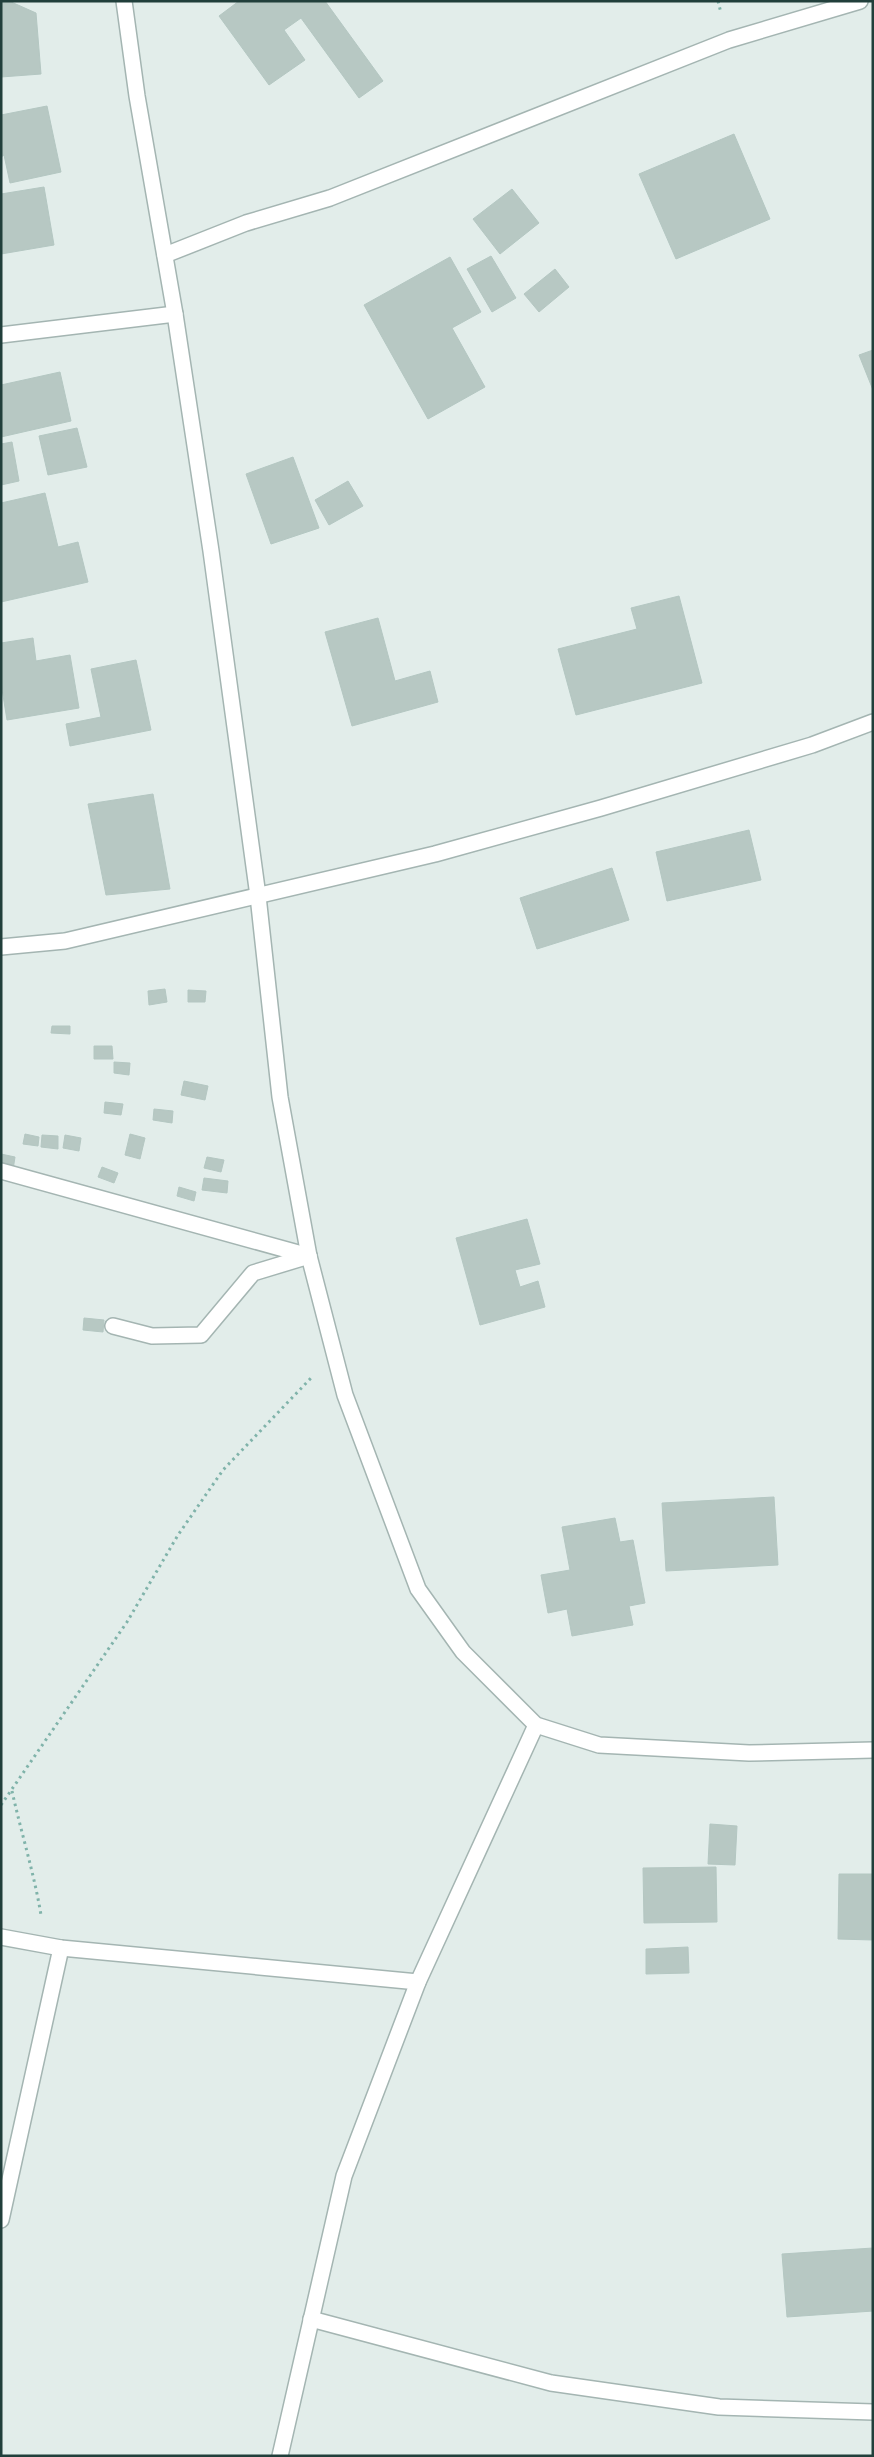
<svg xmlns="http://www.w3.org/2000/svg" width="874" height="2457" font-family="Manrope,sans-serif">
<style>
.building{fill:#b7c8c3;stroke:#b4c7c2}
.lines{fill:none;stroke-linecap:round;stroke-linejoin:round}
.minor-casing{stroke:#a4b5b2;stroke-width:18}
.path{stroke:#80b3aa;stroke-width:3;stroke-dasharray:2.5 4;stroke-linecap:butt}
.minor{stroke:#fff;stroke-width:15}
</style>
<rect width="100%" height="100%" fill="#e2edea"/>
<g class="building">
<polygon points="1,1 9,1 36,13 41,74 1,77"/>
<polygon points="239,1 325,1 383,81 359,98 301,18 284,30 305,60 269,85 219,16"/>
<polygon points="47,106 61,172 10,183 4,155 1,157 1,115"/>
<polygon points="734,134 770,219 676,259 639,174"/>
<polygon points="44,187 54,245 1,254 1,194"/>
<polygon points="512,189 539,223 500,254 473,219"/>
<polygon points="491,256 516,298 492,312 467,269"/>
<polygon points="450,257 481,312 452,328 485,387 428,419 364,305"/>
<polygon points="555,269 569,287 539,312 524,294"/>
<polygon points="873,350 873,390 859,355"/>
<polygon points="60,372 71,421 1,437 1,385"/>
<polygon points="77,428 87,467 48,475 39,436"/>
<polygon points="12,442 19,481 1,485 1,444"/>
<polygon points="293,457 319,528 271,544 246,474"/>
<polygon points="348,481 363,506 329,525 315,500"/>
<polygon points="45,493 58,547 78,542 88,582 1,602 1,503"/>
<polygon points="679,596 702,683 576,715 558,649 637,629 631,608"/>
<polygon points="378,618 395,681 430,671 438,702 352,726 325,632"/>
<polygon points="33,638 36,661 70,655 79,708 7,720 1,683 1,643"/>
<polygon points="136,660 151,730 70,746 66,724 101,717 91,669"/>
<polygon points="153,794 170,889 106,895 88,804"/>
<polygon points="749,830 761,880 667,901 656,852"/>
<polygon points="612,868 629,920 537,949 520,898"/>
<polygon points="165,989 167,1002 149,1005 148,991"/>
<polygon points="188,990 206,991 205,1002 188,1002"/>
<polygon points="52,1026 70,1026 70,1034 51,1033"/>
<polygon points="94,1046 112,1046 113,1059 94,1059"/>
<polygon points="114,1062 130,1063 129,1075 114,1073"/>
<polygon points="184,1081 208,1086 205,1100 181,1095"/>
<polygon points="105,1102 123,1104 121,1115 104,1113"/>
<polygon points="154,1109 173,1111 172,1123 153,1120"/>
<polygon points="25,1134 39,1137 38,1146 23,1144"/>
<polygon points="130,1134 145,1138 140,1159 125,1155"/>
<polygon points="42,1135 58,1136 58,1149 41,1147"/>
<polygon points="65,1135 81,1138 79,1151 63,1148"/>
<polygon points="1,1154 15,1157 13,1170 1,1166"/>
<polygon points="207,1157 224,1160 221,1172 204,1168"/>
<polygon points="102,1167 118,1173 114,1183 98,1177"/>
<polygon points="204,1178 228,1181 227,1193 202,1190"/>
<polygon points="179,1187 196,1192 194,1201 177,1196"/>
<polygon points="527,1219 540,1264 515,1270 520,1287 538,1281 545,1307 480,1325 456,1238"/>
<polygon points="84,1318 104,1320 103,1332 83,1330"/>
<polygon points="774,1497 778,1565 666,1571 662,1503"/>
<polygon points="615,1518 620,1542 633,1540 645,1603 629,1606 633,1625 572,1636 567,1609 548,1613 541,1575 570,1570 562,1527"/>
<polygon points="710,1824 737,1826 735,1865 708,1864"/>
<polygon points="716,1867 717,1922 644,1923 643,1868"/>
<polygon points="839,1874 873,1874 873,1940 838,1939"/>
<polygon points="688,1947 689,1973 646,1974 646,1949"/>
<polygon points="873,2248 873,2311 787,2317 782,2254"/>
</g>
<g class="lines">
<defs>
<g id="minor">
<polyline points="124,1 137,96 175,314 211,551 258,896 280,1097 309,1256 345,1395 418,1589 463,1652 536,1725 599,1745 749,1753 873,1750"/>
<polyline points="165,255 246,223 330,198 729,40 860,1"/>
<polyline points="1,335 175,314"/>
<polyline points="1,947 65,941 435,854 601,808 812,745 873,722"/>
<polyline points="1,1171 309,1256"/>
<polyline points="113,1326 152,1336 201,1335 253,1273 309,1256"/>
<polyline points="1,1937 61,1948 418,1982"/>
<polyline points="1,2220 61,1948"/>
<polyline points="311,2319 551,2383 719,2407 873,2412"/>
<polyline points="280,2456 344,2176 418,1982 536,1725"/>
</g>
</defs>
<use href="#minor" class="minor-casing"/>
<g class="path">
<polyline points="718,1 721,13"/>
<path d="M12,1791C21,1832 34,1873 41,1915"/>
<polyline points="1,1805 127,1622 178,1535 223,1470 311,1378"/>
</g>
<use href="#minor" class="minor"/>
</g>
<rect width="874" height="2457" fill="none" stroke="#213f3b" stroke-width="5"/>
</svg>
